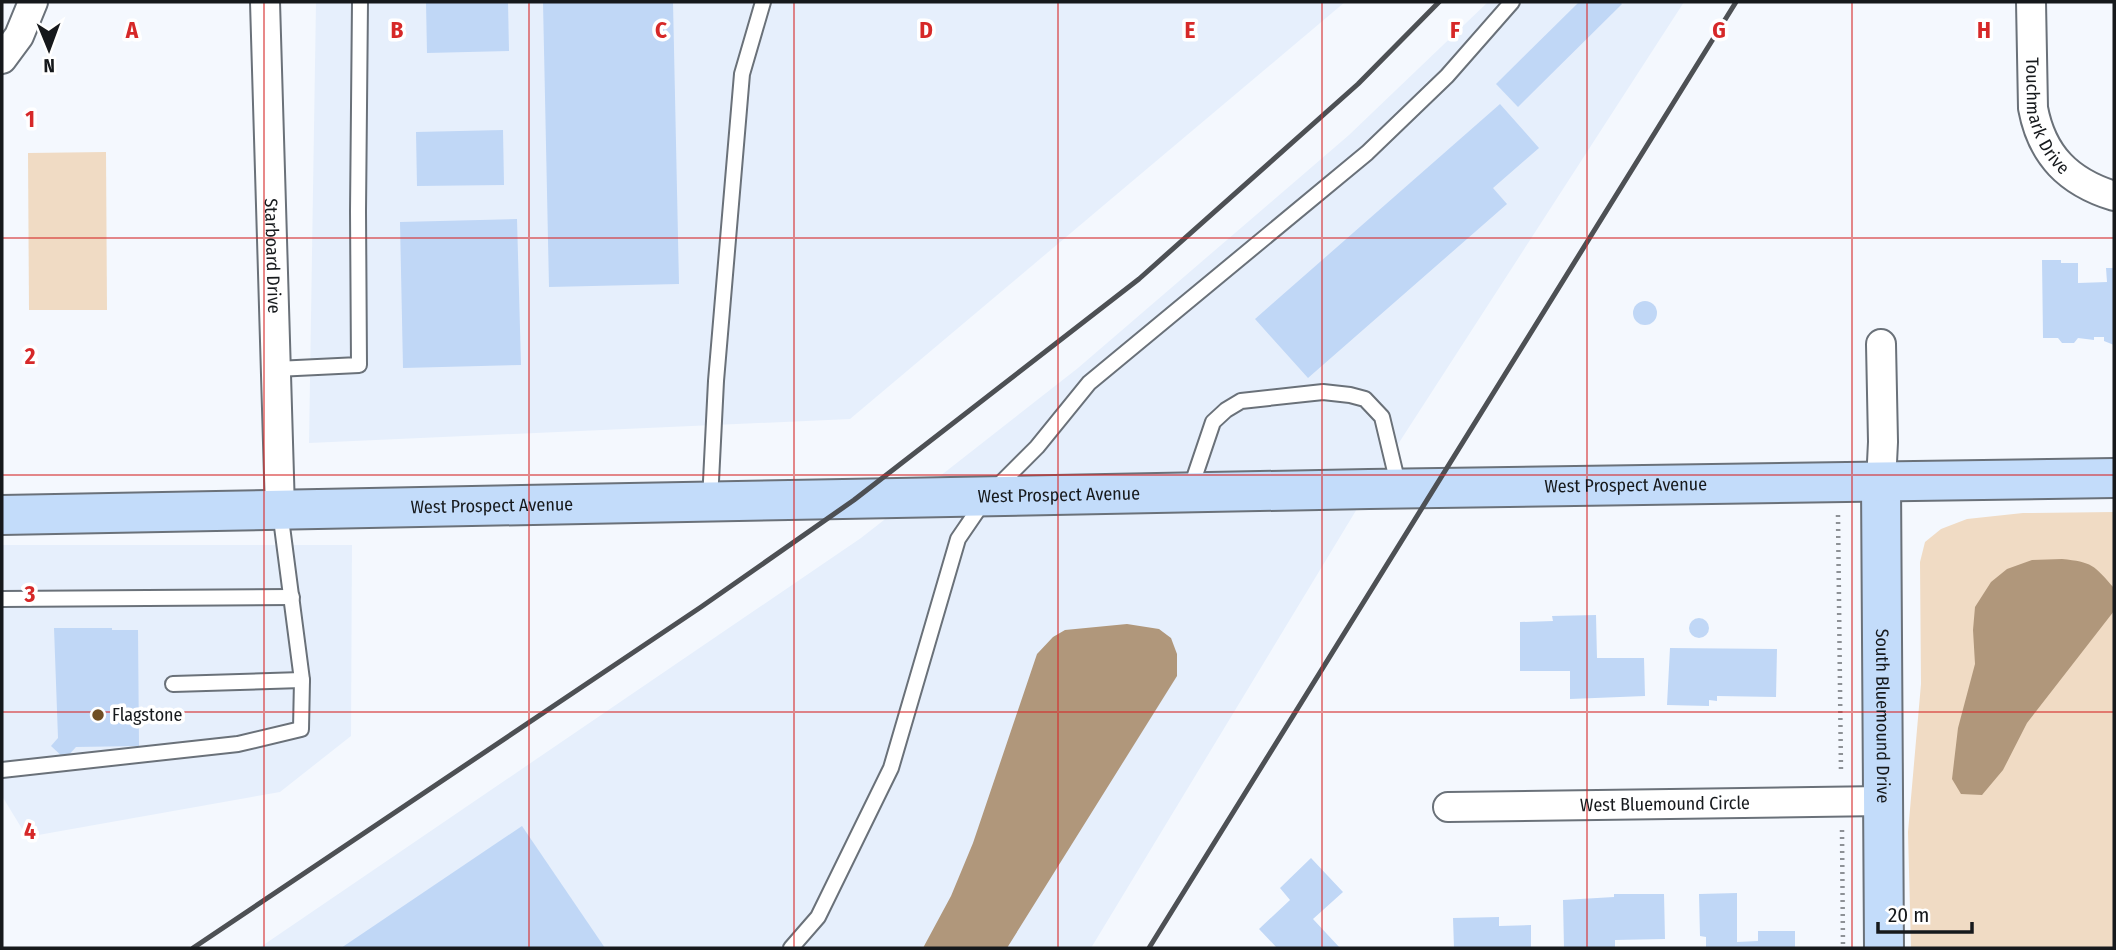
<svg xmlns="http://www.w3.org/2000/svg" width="2116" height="950" font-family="'Fira Sans Condensed',sans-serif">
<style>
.built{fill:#e6effc}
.green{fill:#f0dbc4}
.water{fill:#b0977b}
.building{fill:#c0d7f6}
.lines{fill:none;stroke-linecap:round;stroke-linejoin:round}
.lane-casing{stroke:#6a7179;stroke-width:18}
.street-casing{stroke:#6a7179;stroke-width:32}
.secondary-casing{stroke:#6a7179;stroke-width:42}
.path{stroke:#8d9196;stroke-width:4.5;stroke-dasharray:2 5;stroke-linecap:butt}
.lane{stroke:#fff;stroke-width:14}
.street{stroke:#fff;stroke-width:28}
.secondary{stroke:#c3dcfa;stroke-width:38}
.rail{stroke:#4d5054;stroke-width:5}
.grid{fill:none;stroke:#d62828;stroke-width:2;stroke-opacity:0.55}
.poi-dot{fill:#6f4f25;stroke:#fff;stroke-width:2.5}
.labels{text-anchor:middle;stroke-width:7;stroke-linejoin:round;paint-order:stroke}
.street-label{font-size:18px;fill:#16191c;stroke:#fff}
.poi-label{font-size:18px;fill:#16191c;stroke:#fff;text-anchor:start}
.grid-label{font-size:23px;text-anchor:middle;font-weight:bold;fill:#d62828;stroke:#fff;stroke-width:7;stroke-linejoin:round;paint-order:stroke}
</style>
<rect width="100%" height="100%" fill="#f4f8fe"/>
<g class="built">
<polygon points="316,2 1345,2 850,419 309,443"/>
<polygon points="1488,2 1684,2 1369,489 1091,948 259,948 861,538 1078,368 1349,135"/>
<polygon points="2,545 352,545 351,736 280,792 27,837 2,796"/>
</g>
<g class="green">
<polygon points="106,152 107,310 29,310 28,153"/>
<polygon points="2114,512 2114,948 1911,948 1908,832 1921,684 1920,562 1925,542 1941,529 1967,519 2023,513"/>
</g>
<g class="water">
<path d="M2062,559C2092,562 2094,565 2114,588V611L2027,723L2003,770L1982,795L1961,794L1952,779L1958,728L1975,664L1973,630L1975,607L1991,582L2007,569L2032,560Z"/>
<polygon points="1127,624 1159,629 1171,638 1177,654 1177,676 1007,948 923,948 951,896 973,843 1037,654 1053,637 1065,630"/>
</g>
<g class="building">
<polygon points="426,2 508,2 509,51 427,53"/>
<polygon points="543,2 673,2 679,284 549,287"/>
<polygon points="1579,2 1620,2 1622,4 1518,107 1496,84"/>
<polygon points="1500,104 1539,148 1493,188 1507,204 1308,378 1255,319"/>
<polygon points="503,130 504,185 417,186 416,132"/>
<polygon points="517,219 521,365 403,368 400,222"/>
<polygon points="2042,260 2061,260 2061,263 2078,263 2078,283 2107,282 2106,268 2114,268 2114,345 2104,341 2104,337 2094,337 2094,340 2078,338 2074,343 2062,343 2058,338 2043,338"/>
<circle cx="1645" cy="313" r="12"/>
<polygon points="1596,615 1597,658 1644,658 1645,696 1570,699 1570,671 1520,671 1520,622 1553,621 1552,616"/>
<circle cx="1699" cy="628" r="10"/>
<polygon points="54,628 112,628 112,630 138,630 139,746 76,747 65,759 51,746 58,738"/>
<polygon points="1670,648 1777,649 1776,697 1717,696 1717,701 1709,700 1709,706 1667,705"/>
<polygon points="522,826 605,948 341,948"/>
<polygon points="1311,858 1343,892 1313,919 1340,948 1277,948 1259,929 1290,900 1280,888"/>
<polygon points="1737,893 1737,942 1758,941 1758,931 1795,931 1795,948 1706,948 1706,937 1700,936 1699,894"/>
<polygon points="1614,894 1664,894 1665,939 1615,940 1615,948 1564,948 1563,900 1614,897"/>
<polygon points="1499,917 1499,926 1531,925 1531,948 1454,948 1453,918"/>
</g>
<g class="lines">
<defs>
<g id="lane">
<polyline points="276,369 359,365 358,211 360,2"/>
<polyline points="1190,490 1213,422 1226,410 1241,401 1323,392 1350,395 1365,399 1382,417 1399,488"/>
<polyline points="710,501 716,381 742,74 763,2"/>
<polyline points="2,599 292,597"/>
<polyline points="173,684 302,680"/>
<polyline points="2,770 238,744 301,729 302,680 280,511"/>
<polyline points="791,948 818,917 891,768 958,539 986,498 1037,447 1089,383 1367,153 1447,76 1512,2"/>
</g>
<g id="street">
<path id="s1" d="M265,2L280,510"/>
<path id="s2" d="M2031,2L2033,108C2042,156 2069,182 2114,196"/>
<polyline points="2,59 19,36 33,2"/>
<polyline points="1881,344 1883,442 1881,483"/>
<path id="s3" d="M1448,807L1882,801"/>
</g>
<g id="secondary">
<path id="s4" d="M1881,483L1884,948"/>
<path id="s5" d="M2,515L1369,489L2114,478"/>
</g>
</defs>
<use href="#lane" class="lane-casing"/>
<use href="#street" class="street-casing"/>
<use href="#secondary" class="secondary-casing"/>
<g class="path">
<polyline points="1838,515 1841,772"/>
<polyline points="1842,830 1843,948"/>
</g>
<use href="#lane" class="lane"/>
<use href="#street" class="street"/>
<use href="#secondary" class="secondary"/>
<g class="rail">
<polyline points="193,948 701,607 854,500 1139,279 1358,84 1439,2"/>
<polyline points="1149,948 1736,2"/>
</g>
</g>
<path class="grid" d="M264,2V948M529,2V948M794,2V948M1058,2V948M1322,2V948M1587,2V948M1852,2V948M2,238H2114M2,475H2114M2,712H2114"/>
<circle class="poi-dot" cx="98" cy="715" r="7"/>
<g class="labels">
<g class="street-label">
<text dy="6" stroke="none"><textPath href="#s2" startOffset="117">Touchmark Drive</textPath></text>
<text dy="6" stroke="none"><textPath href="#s1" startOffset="254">Starboard Drive</textPath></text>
<text dy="6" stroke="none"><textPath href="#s5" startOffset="1624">West Prospect Avenue</textPath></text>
<text dy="6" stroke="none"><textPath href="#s5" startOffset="1057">West Prospect Avenue</textPath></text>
<text dy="6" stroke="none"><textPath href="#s5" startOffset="490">West Prospect Avenue</textPath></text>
<text dy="6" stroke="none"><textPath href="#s4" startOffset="233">South Bluemound Drive</textPath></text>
<text dy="6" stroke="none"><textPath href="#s3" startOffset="217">West Bluemound Circle</textPath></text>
</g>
<g class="poi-label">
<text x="112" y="721">Flagstone</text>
</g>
</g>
<g class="grid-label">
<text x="132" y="38">A</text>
<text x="397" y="38">B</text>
<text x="661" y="38">C</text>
<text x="926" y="38">D</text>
<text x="1190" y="38">E</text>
<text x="1455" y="38">F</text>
<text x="1719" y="38">G</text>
<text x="1984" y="38">H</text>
<text x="30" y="127">1</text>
<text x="30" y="364">2</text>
<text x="30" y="602">3</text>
<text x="30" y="839">4</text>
</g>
<rect width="2116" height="950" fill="none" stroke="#16191c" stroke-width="7"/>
<g transform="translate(49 49) rotate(179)" stroke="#ffffff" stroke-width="5" paint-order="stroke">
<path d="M0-5L12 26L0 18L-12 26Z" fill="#16191c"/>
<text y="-10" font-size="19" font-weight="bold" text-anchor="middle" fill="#16191c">N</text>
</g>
<path d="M1878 922v10h94v-10" fill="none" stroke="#16191c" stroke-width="3.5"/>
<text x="1888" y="922" font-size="21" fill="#16191c" stroke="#ffffff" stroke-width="5" paint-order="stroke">20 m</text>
</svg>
